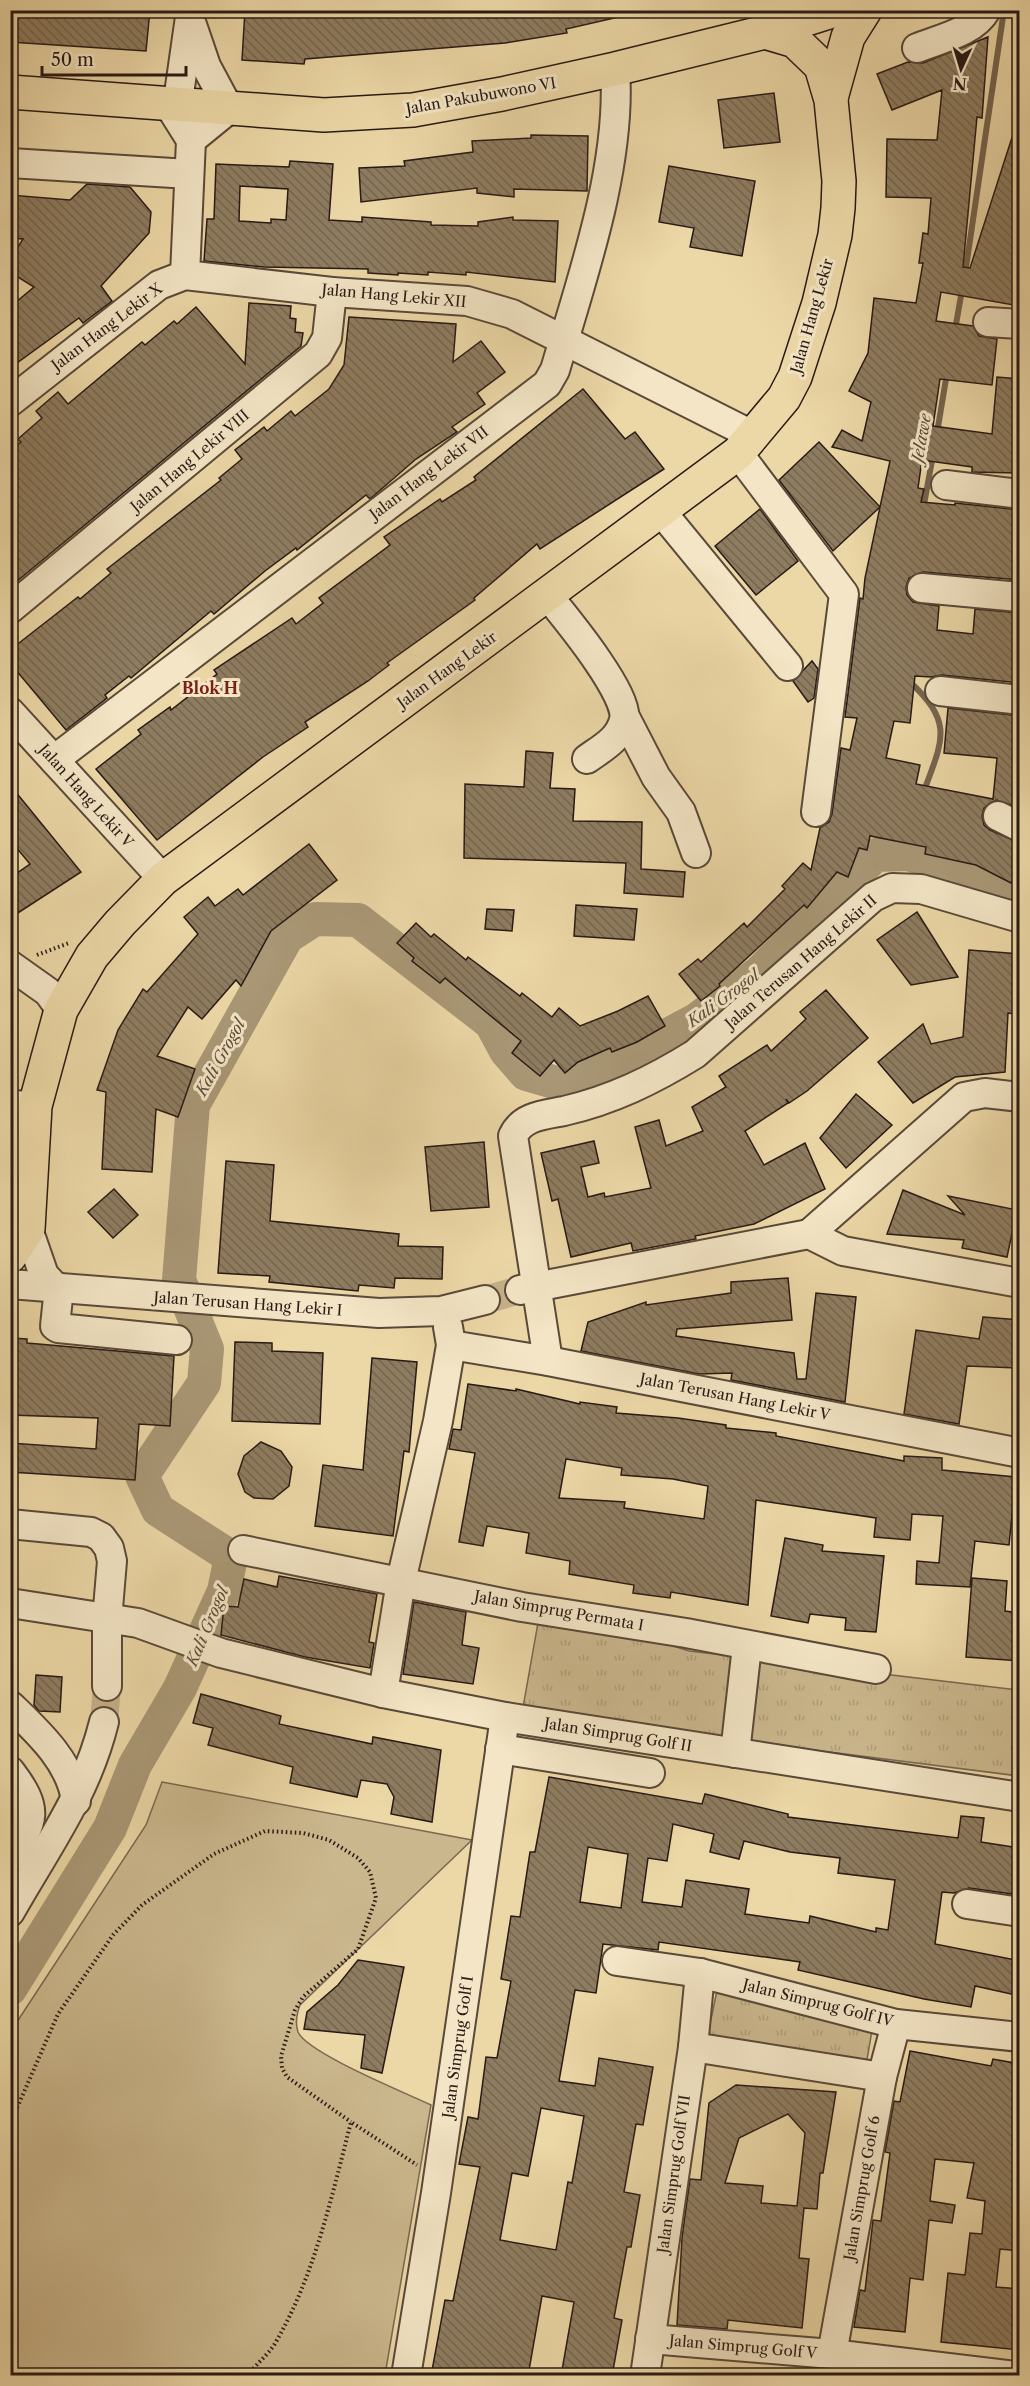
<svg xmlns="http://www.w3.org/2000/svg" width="1030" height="2386" font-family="'Libre Caslon Text',serif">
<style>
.grass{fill:#cbb78d;stroke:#7a6851;stroke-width:1.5}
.park{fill:url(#park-tufts);stroke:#7a6851;stroke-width:1.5}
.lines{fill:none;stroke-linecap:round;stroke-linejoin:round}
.stream{stroke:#75654f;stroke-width:6}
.river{stroke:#a99775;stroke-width:34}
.building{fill:url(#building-back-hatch);stroke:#281a15;stroke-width:1.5;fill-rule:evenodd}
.minor-tunnel{stroke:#c5b189;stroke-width:28;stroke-dasharray:28 14;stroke-linecap:butt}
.minor-casing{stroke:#594939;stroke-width:32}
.major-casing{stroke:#281a15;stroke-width:36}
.path{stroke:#281a15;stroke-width:4;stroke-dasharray:1.5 3;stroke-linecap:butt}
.minor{stroke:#f3e5c5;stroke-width:28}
.major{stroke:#ecd7a6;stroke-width:33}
.labels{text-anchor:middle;stroke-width:6;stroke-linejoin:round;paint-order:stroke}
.street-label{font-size:15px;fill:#281a15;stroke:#f3e5c5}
.water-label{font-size:16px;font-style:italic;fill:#5c4c3b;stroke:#f3e5c5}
.neighbourhood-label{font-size:16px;font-weight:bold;fill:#7a1f14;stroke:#f3e5c5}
</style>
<defs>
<pattern id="park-tufts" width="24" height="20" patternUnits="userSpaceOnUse" patternTransform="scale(1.5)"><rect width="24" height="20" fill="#cbb78d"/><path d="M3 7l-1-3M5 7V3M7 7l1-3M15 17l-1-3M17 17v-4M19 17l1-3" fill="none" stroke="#ae9d79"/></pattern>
<pattern id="building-back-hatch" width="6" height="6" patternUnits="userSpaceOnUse" patternTransform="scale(1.5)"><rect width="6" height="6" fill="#8e7c60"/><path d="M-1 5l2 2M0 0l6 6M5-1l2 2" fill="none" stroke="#74654e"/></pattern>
</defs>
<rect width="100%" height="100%" fill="#ecd7a6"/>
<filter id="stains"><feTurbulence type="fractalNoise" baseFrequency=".00333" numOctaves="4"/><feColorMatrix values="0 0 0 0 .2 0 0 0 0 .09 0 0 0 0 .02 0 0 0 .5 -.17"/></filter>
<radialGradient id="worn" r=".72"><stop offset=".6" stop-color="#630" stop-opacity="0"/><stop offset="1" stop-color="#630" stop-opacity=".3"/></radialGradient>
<path class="grass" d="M162,1782L472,1840L300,2005C297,2013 295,2023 298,2032C307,2053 406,2093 431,2105L385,2375H11V2031L146,1825Z"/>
<g class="park">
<polygon points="539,1617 632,1633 689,1651 1019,1690 1019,1776 522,1713"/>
<polygon points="718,1986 874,2019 865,2071 706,2043"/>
</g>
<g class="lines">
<g class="stream">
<polyline points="965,274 1004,10"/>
<polyline points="955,330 962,290"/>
<polyline points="937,433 947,373"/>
<polyline points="923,510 933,455"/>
<polyline points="906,602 913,571"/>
<path d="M909,681C954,723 943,739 924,791"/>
<polyline points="908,854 912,836"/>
</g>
<polyline class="river" points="10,1989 110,1828 135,1765 180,1688 224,1591 231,1557 158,1510 142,1476 204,1383 207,1349 179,1280 193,1105 287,937 315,919 358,920 491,1023 506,1051 526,1074 564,1085 598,1072 696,1020 760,972 875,855 908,854 1020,892"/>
</g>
<g class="building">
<polygon points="10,10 150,10 146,51 10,42"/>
<polygon points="245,10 308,10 307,14 351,10 618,10 619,17 566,29 567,33 505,43 305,59 304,64 242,60"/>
<polygon points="988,37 982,118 977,117 963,267 970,268 1016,125 1020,125 1020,306 941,292 936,321 973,326 979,336 997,339 992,385 940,379 933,426 992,434 997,377 1020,379 1020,473 972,472 972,467 922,460 918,488 924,489 921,502 955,505 955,503 1020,510 1020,580 923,572 909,578 906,587 907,595 913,602 939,606 937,630 973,634 975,609 1020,613 1020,683 942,675 931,677 915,676 910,723 894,721 886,758 920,765 916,784 993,799 997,758 944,753 948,708 1020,716 1020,808 996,800 984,808 982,816 984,825 990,830 1020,843 1020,868 1011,883 976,865 925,854 926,847 870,836 867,850 859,848 848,877 837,872 807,908 804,905 719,984 720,986 701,1001 679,974 698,959 701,962 744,923 747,927 785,889 782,886 803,863 811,870 820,828 829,822 832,814 841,748 850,750 857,718 845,717 860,598 863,599 865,578 880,507 833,551 779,480 819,442 880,507 890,461 832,447 842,430 862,441 871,402 849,391 868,353 874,298 916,303 923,263 919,263 923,233 928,234 931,198 886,197 887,139 937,140 942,90 892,110 877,74 908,62 923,63"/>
<polygon points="774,93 780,142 724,148 718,100"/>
<polygon points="531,135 588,136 587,191 514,189 514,197 477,193 477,188 361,202 359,168 405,166 404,161 473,152 472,141 531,138"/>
<path d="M290,161L333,164L329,220L362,222V217L431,222V225L478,226V222L513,217V220L558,221L555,282L466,272V275L428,272V275L398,273V275L368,273V269L264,267L204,261L207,219H214L216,164L289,167ZM240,186L288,189L286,220L271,219V223L239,221Z"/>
<polygon points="669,166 755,181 742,256 690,247 694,228 659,222"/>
<polygon points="87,184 130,187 151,212 149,233 101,286 112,301 83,323 79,318 10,368 10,307 34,287 10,272 10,260 23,239 10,238 10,195 70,200"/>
<polygon points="249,303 291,306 290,318 296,319 295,332 303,333 301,346 10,587 10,451 21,442 18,439 42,418 36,411 58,392 68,404 142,342 145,345 174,321 177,324 196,307 245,364"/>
<polygon points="349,317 456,324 453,362 481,341 505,372 477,393 485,404 452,427 457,432 416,459 370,499 366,495 297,550 296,548 265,571 214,614 211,611 131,678 129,676 105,695 107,698 66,730 10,663 10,650 78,597 80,599 111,573 107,569 221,480 219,478 242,459 235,450 264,427 267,431 291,411 295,416 329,389 344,365"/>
<polygon points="583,389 625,439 635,432 664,469 540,549 537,544 474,598 475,600 387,663 389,665 368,681 305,722 308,727 263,757 157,840 96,769 141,734 138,730 170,707 171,710 217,674 214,670 292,618 296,624 323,603 319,598 390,545 384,537 440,499 442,502 476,480 474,477"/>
<polygon points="760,509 798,561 756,595 715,546"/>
<polygon points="812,661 818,669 814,698 808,702 793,681"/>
<polygon points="526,751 553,753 550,788 575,789 573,821 642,822 641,869 685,872 683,897 624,893 626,863 464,858 465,784 524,787"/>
<polygon points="10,785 81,872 10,918 10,878 30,864 10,840"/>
<polygon points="309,844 337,880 271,931 241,986 236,980 202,1019 188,1007 157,1056 195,1069 178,1117 156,1109 152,1172 102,1169 106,1092 97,1090 118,1030 143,989 147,992 198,934 184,917 208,897 215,906 238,889 243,895"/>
<polygon points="576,905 637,909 634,940 574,936"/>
<polygon points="487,909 514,910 512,931 485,929"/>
<polygon points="917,912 958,977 911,985 877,940"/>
<polygon points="416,923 431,937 434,934 466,960 468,957 520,996 522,993 552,1017 559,1008 580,1026 618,1011 648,996 665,1026 637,1042 612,1052 610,1048 578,1062 565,1073 554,1060 540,1076 512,1053 521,1041 445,978 440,983 412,961 414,958 397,943"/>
<polygon points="969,950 1020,954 1020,1015 1008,1013 1005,1072 955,1077 913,1103 878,1062 923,1024 931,1044 963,1037"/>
<polygon points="826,990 868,1038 807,1091 789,1103 786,1099 788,1103 745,1131 764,1165 805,1143 825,1189 754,1224 695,1236 696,1239 633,1251 631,1243 571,1257 558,1199 552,1201 541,1153 594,1141 599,1163 581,1167 588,1197 604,1193 605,1197 651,1188 635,1127 659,1120 666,1146 703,1131 692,1107 726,1087 719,1076 767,1045 771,1051 806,1019 800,1012"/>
<polygon points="856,1094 892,1125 846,1168 820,1138"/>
<polygon points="484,1142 489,1207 431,1211 425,1147"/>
<polygon points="226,1161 274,1165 270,1221 399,1234 398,1246 443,1247 442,1279 395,1278 394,1288 359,1285 358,1291 269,1282 270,1276 218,1273"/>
<polygon points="114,1189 138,1215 113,1238 88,1212"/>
<polygon points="903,1190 965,1215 948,1196 1017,1210 1007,1257 962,1248 964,1240 887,1234"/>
<polygon points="788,1278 792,1320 677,1329 676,1336 794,1353 797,1379 806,1379 816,1293 856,1297 845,1402 731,1380 732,1373 699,1374 581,1351 588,1322 646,1302 646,1305 731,1293 731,1282"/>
<polygon points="983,1317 1020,1320 1020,1368 967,1366 959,1424 904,1414 916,1330 979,1339"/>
<polygon points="10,1338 27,1339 27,1343 174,1356 170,1426 139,1424 135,1480 10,1472 10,1443 96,1449 98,1418 10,1415"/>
<polygon points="235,1342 272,1343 272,1351 323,1353 320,1424 232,1421"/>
<polygon points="372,1358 417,1362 409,1452 404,1451 393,1536 315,1526 323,1465 363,1470"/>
<path d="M468,1384L516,1391V1389L580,1404V1402L617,1407L616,1413L678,1418L726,1425V1428L776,1433V1436L904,1461V1456L942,1458V1470L1016,1477L1009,1545L975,1541L970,1587L916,1584L917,1561L939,1563L943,1516L912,1514L910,1540L874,1537L876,1518L756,1500L748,1605L671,1592L670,1598L633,1593L634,1585L569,1574L570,1561L526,1553L529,1533L487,1526L483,1546L459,1542L475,1453L449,1449L453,1429L461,1430ZM566,1459L622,1468L621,1475L673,1479L708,1486L704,1519L624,1508L625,1502L559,1498Z"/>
<polygon points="261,1442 281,1451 292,1467 289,1486 273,1499 254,1498 245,1492 238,1474 244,1456"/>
<polygon points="785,1538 823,1545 822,1551 884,1556 876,1632 845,1630 846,1618 810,1614 808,1623 771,1616"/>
<polygon points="279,1576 377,1594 369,1642 374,1643 370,1668 305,1657 221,1635 224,1606 238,1607 244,1579 277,1587"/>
<polygon points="972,1578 1007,1581 1005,1611 1020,1613 1020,1661 966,1657"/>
<polygon points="414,1602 466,1612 462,1645 479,1648 473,1684 403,1674"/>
<polygon points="36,1675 62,1677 60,1712 39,1711 34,1705"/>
<polygon points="201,1694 281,1716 279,1724 372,1744 373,1737 441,1750 432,1822 391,1814 394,1797 387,1784 361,1780 357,1797 290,1783 293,1767 208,1745 213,1728 193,1723"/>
<polygon points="97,1699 106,1702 117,1699 116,1711 108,1706 96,1708"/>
<path d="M549,1777L702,1804L705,1794L788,1814V1817L958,1838L961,1816L984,1818L981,1842L1020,1848V1895L969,1888L954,1893L942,1892L935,1944L1020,1961V1996L975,1986L971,2007L924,1999L798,1970L800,1962L659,1942L658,1950L603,1944L596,1993L575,1990L559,2081L595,2086L599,2058L653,2067L643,2125L636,2124L624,2192L640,2195L631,2247H627L614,2318L622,2320L612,2376H561L574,2302L542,2296L528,2376H431L445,2300L453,2301L480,2167L459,2164L468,2117L478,2119L486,2057L497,2058L511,1981L501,1979L511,1916L520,1917L530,1852H535ZM673,1824L714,1834L710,1852L739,1859L744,1841L790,1852L840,1858L838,1873L895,1880L888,1930L876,1928V1932L810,1916L809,1923L745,1914L749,1889L686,1880L682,1907L642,1902L648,1858L667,1861ZM588,1847L628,1854L621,1908L580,1902ZM541,2108L584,2116L572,2183L568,2182L556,2250L500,2240L512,2173L528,2176Z"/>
<polygon points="358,1960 404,1967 382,2073 361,2068 365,2035 304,2029 307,2012 338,1985"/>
<polygon points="910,2051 991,2066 993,2059 1020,2064 1020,2251 1000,2249 996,2287 1020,2289 1020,2350 941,2342 948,2273 965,2275 970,2233 982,2234 985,2201 967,2198 974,2163 935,2159 930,2201 955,2205 952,2223 929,2220 923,2280 910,2278 905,2332 854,2327 860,2290 865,2291 873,2220 881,2221 890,2153 885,2152 894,2101 900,2102"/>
<path d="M736,2085L836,2092L823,2173H820L817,2209L804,2208L799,2258L809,2259L802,2328L728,2320L727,2329L677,2325L682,2238L690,2179L701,2180L709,2103ZM788,2114L805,2133L797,2206L761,2203L763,2186L725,2183L739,2138Z"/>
</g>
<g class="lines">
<g class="minor-tunnel">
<polyline points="485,1300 520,1290"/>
<polyline points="104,1722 107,1686"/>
</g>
<defs>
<g id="minor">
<path d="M917,48C939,39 974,32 986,10"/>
<polyline points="191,140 229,109 206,66 192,25"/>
<polyline points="10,163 189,174"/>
<polyline points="185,275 191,140 169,105 179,94 191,10"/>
<polyline points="988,322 1020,324"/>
<polyline points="10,402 159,285 185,275 332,292 467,301 512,314 754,436"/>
<polyline points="738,453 844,594 816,812"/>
<polyline points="946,485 1020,494"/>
<polyline points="660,510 788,666"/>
<polyline points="922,588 1020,597"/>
<path d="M548,596C565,617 630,695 624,720C619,740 602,748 587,759"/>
<polyline points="10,609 318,354 327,338 332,292"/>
<polyline points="940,691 1020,700"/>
<polyline points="10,712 163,879"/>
<polyline points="625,717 656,777 681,812 696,853"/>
<path d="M54,760L547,384L555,370C582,278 622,165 615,69"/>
<polyline points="998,816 1020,827"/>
<polyline points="10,965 48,992 61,1010"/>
<polyline points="10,1105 35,1106"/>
<polyline points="28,1229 44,1275 56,1288"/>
<polyline points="809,1234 964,1097 985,1093 1020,1097"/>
<polyline points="809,1234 843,1251 1020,1283"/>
<polyline points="10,1284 379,1313 441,1311 485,1300"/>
<polyline points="59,1288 55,1326 58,1328 177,1340"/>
<polyline points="520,1290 809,1234"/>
<polyline points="451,1345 548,1361 1020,1453"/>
<path d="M548,1361L513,1136C522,1116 544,1115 564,1111C612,1100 653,1080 695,1054L873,897L892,888L921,889L1020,918"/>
<polyline points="10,1524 91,1532 101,1537 109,1548 112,1561 107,1620 107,1686"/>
<polyline points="243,1550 522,1607 686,1633 876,1669"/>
<polyline points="10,1603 138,1623 221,1653 383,1693 505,1717 1020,1797"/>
<polyline points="383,1693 401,1581 438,1421 451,1345 448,1327"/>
<path d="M11,1706C38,1732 71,1762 76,1801"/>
<polyline points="500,1749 650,1773"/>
<polyline points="735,1753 747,1646"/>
<path d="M10,1771C39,1809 35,1820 10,1858"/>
<polyline points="967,1904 1020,1912"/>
<path d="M10,1912C46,1848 86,1795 104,1722"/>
<polyline points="617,1961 700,1973 896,2024 1020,2037"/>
<polyline points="693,2047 882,2077"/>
<polyline points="650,2339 832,2354 1015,2376"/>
<polyline points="832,2354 882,2077 896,2024"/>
<polyline points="406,2376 436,2193 505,1717"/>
<polyline points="645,2376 693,2047 700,1973"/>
</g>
<g id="major">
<polyline points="10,92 324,115 413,110 502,94 615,69 765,32 835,10"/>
<polyline points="831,98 848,37 865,10"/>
<polyline points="10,1256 28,1229 35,1106 61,1010 92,956 120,923 163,879 738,453 784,398 795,377 819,303 835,235 838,208 839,181 831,100 821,66 795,41 765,32"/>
</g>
</defs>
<use href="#minor" class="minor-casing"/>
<use href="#major" class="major-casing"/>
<g class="path">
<polyline points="37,955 69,943"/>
<polyline points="10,2124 58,2014 113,1935 142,1905 214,1854 265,1831 303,1833 329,1840 358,1858 370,1872 376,1898 358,1949 303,1997 295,2010 281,2056 282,2068 287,2077 351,2122"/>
<path d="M248,2376C256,2363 270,2354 277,2340C315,2274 332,2195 351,2122L417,2165"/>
</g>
<use href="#minor" class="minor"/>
<use href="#major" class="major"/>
</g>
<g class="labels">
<g class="street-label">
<text transform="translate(481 96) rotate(-10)" y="5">Jalan Pakubuwono VI</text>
<text transform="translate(394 296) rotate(5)" y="5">Jalan Hang Lekir XII</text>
<text transform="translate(812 316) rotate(-74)" y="5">Jalan Hang Lekir</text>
<text transform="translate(107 327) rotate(-37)" y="5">Jalan Hang Lekir X</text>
<text transform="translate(190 461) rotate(-40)" y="5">Jalan Hang Lekir VIII</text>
<text transform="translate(429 473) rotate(-37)" y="5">Jalan Hang Lekir VII</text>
<text transform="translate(447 670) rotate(-36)" y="5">Jalan Hang Lekir</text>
<text transform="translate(86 796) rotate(48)" y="5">Jalan Hang Lekir V</text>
<text transform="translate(801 962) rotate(-41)" y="5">Jalan Terusan Hang Lekir II</text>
<text transform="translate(248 1304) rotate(4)" y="5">Jalan Terusan Hang Lekir I</text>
<text transform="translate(735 1397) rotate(11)" y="5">Jalan Terusan Hang Lekir V</text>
<text transform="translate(559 1611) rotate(10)" y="5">Jalan Simprug Permata I</text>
<text transform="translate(618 1735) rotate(9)" y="5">Jalan Simprug Golf II</text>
<text transform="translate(818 2003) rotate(14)" y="5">Jalan Simprug Golf IV</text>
<text transform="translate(458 2047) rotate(-82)" y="5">Jalan Simprug Golf I</text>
<text transform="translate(674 2174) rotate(-82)" y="5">Jalan Simprug Golf VII</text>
<text transform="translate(862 2188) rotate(-80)" y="5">Jalan Simprug Golf 6</text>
<text transform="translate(743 2347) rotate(5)" y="5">Jalan Simprug Golf V</text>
</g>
<g class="water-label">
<text transform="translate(921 438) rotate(-80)" y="6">Jelawe</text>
<text transform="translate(723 998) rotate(-36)" y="6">Kali Grogol</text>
<text transform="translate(220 1057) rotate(-61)" y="6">Kali Grogol</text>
<text transform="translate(207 1626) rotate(-67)" y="6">Kali Grogol</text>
</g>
<g class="neighbourhood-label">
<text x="210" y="694">Blok H</text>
</g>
</g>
<rect width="1030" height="2386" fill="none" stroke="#ecd7a6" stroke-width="36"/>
<rect x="12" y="12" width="1006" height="2362" fill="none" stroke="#281a15" stroke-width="3"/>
<rect x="18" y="18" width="994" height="2350" fill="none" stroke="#281a15" stroke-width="1.5"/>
<g transform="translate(961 69) rotate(184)" stroke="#f3e5c5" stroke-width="4.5" paint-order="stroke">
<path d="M0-4.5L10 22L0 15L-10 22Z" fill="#281a15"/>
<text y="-9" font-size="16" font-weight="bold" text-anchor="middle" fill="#281a15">N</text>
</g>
<path d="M42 66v9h144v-9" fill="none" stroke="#281a15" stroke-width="3"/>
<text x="51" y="66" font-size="18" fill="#281a15" stroke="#f3e5c5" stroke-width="4.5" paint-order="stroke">50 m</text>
<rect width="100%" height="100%" filter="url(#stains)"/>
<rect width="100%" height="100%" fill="url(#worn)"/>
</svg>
